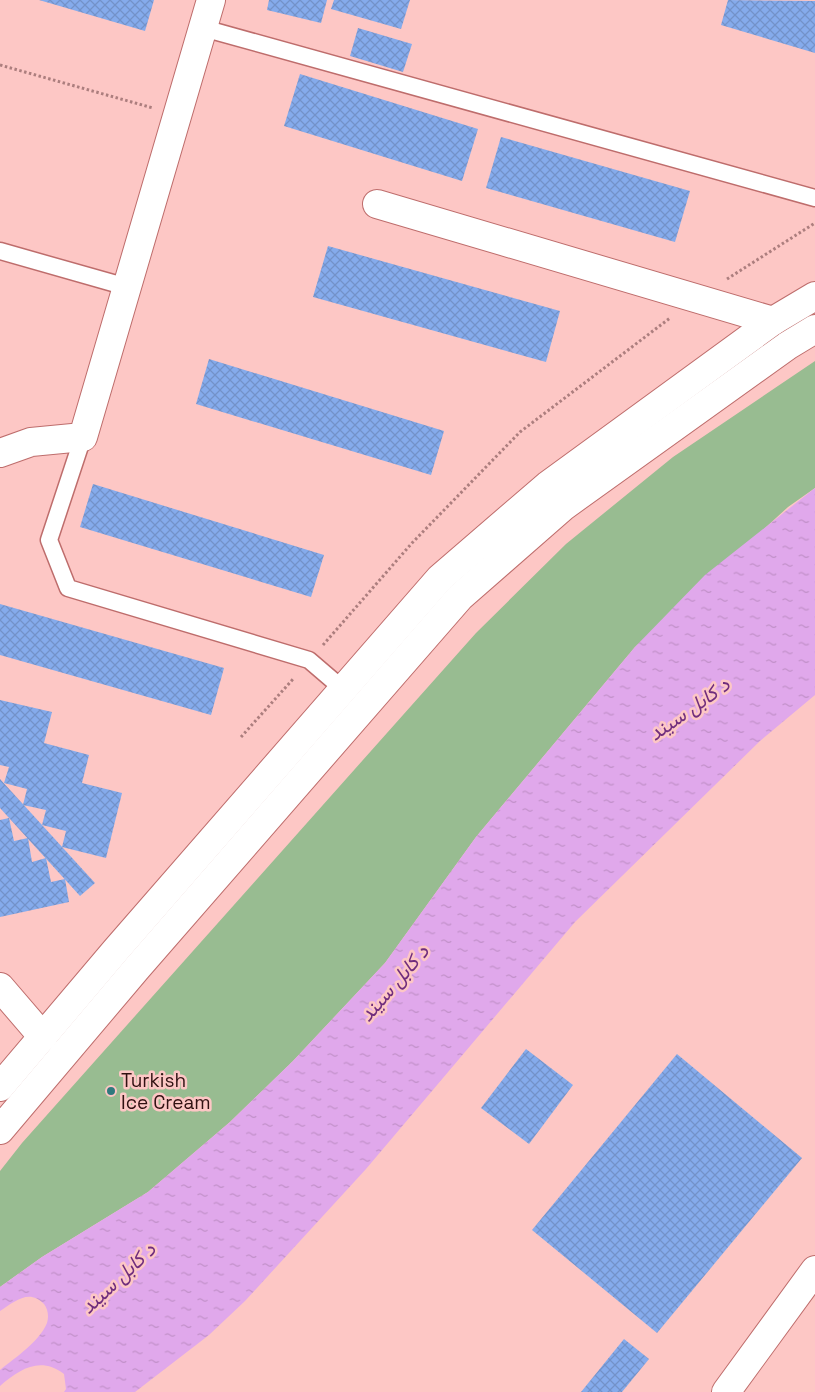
<svg xmlns="http://www.w3.org/2000/svg" width="815" height="1392" font-family="'Space Grotesk',Vazirmatn,sans-serif">
<style>
.park{fill:#98bc91}
.water{fill:url(#water-ripples)}
.building{fill:url(#building-cross-hatch)}
.lines{fill:none;stroke-linecap:round;stroke-linejoin:round}
.service-casing{stroke:#be6d6c;stroke-width:19}
.minor-casing{stroke:#be6d6c;stroke-width:30}
.secondary-casing{stroke:#be6d6c;stroke-width:30}
.primary-casing{stroke:#be6d6c;stroke-width:30}
.path{stroke:#ac7e7e;stroke-width:3;stroke-dasharray:2.5 2.5;stroke-linecap:butt}
.service{stroke:#fff;stroke-width:16}
.minor{stroke:#fff;stroke-width:28}
.secondary{stroke:#fff;stroke-width:28}
.primary{stroke:#fff;stroke-width:28}
.poi-dot{fill:#30797e;stroke:#fdc7c5;stroke-width:2}
.labels{text-anchor:middle;stroke-width:5;stroke-linejoin:round;paint-order:stroke}
.poi-label{font-size:19px;fill:#311112;stroke:#fdc7c5;text-anchor:start}
.water-label{font-size:20px;font-style:italic;fill:#702d7d;stroke:#fdc7c5}
</style>
<defs>
<pattern id="water-ripples" width="26" height="14" patternUnits="userSpaceOnUse" patternTransform="scale(1.25)"><rect width="26" height="14" fill="#e0a8eb"/><path d="M2 4q2-2 4 0t4 0M15 11q2-2 4 0t4 0" fill="none" stroke="#c190c8"/></pattern>
<pattern id="building-cross-hatch" width="8" height="8" patternUnits="userSpaceOnUse" patternTransform="scale(1.25)"><rect width="8" height="8" fill="#85abec"/><path d="M0 0l8 8M0 8l8-8" fill="none" stroke="#7392c9"/></pattern>
</defs>
<rect width="100%" height="100%" fill="#fdc7c5"/>
<polygon class="park" points="815,361 815,488 788,507 635,647 476,837 385,963 293,1061 230,1122 148,1192 42,1257 0,1287 0,1171 22,1143 476,633 566,544 673,457"/>
<path class="water" d="M815,488V695L760,741L575,922L366,1169L245,1301L209,1335L135,1392H64L66,1389L64,1374C40,1356 20,1369 0,1386V1370C16,1357 39,1342 47,1323C49,1317 48,1309 44,1304C29,1288 14,1302 0,1311V1287L42,1257L148,1192L230,1122L293,1061L385,963L476,837L635,647L705,575Z"/>
<g class="building">
<polygon points="39,0 154,0 145,31"/>
<polygon points="269,0 327,0 321,23 267,10"/>
<polygon points="334,0 410,0 401,29 331,9"/>
<polygon points="728,0 815,1 815,53 721,25"/>
<polygon points="358,28 412,44 403,72 350,56"/>
<polygon points="300,74 478,129 462,181 284,126"/>
<polygon points="501,137 690,191 675,242 486,188"/>
<polygon points="328,246 560,311 546,362 313,297"/>
<polygon points="209,359 444,431 431,475 196,404"/>
<polygon points="93,484 324,555 311,597 80,527"/>
<polygon points="0,604 224,668 211,715 0,655"/>
<polygon points="0,700 52,712 44,743 89,755 82,783 122,793 106,858 62,847 66,831 42,825 46,810 23,805 27,789 4,783 9,767 0,765"/>
<polygon points="0,779 95,883 80,896 0,808"/>
<polygon points="9,818 14,841 28,838 32,862 46,858 51,882 65,879 69,902 0,917 0,820"/>
<polygon points="526,1049 573,1085 529,1144 481,1108"/>
<polygon points="677,1054 802,1158 657,1333 532,1230"/>
<polygon points="624,1339 649,1359 622,1392 581,1392"/>
</g>
<g class="lines">
<defs>
<g id="service">
<polyline points="203,28 815,198"/>
<polyline points="0,251 127,287"/>
<polyline points="83,437 49,540 68,588 309,660 344,690"/>
</g>
<g id="minor">
<polyline points="377,204 773,321"/>
<polyline points="0,453 31,442 83,437 211,0"/>
<polyline points="0,987 43,1037"/>
</g>
<g id="secondary">
<polyline points="0,1087 116,950 440,578 548,485 773,321 815,296"/>
<polyline points="0,1130 137,968 460,597 564,506 787,346 815,329"/>
</g>
<polyline id="primary" points="726,1392 815,1270"/>
</defs>
<use href="#service" class="service-casing"/>
<use href="#minor" class="minor-casing"/>
<use href="#secondary" class="secondary-casing"/>
<use href="#primary" class="primary-casing"/>
<g class="path">
<polyline points="0,65 153,108"/>
<polyline points="727,279 815,223"/>
<polyline points="323,645 412,543 520,432 670,318"/>
<polyline points="241,737 294,678"/>
</g>
<use href="#service" class="service"/>
<use href="#minor" class="minor"/>
<use href="#secondary" class="secondary"/>
<use href="#primary" class="primary"/>
</g>
<circle class="poi-dot" cx="111" cy="1091" r="5"/>
<g class="labels">
<g class="poi-label">
<text x="121" y="1087">Turkish<tspan x="121" dy="22">Ice Cream</tspan></text>
</g>
<g class="water-label">
<text transform="translate(689 709) rotate(-35)" y="7">د کابل سيند</text>
<text transform="translate(394 983) rotate(-49)" y="7">د کابل سيند</text>
<text transform="translate(118 1278) rotate(-43)" y="7">د کابل سيند</text>
</g>
</g>
</svg>
